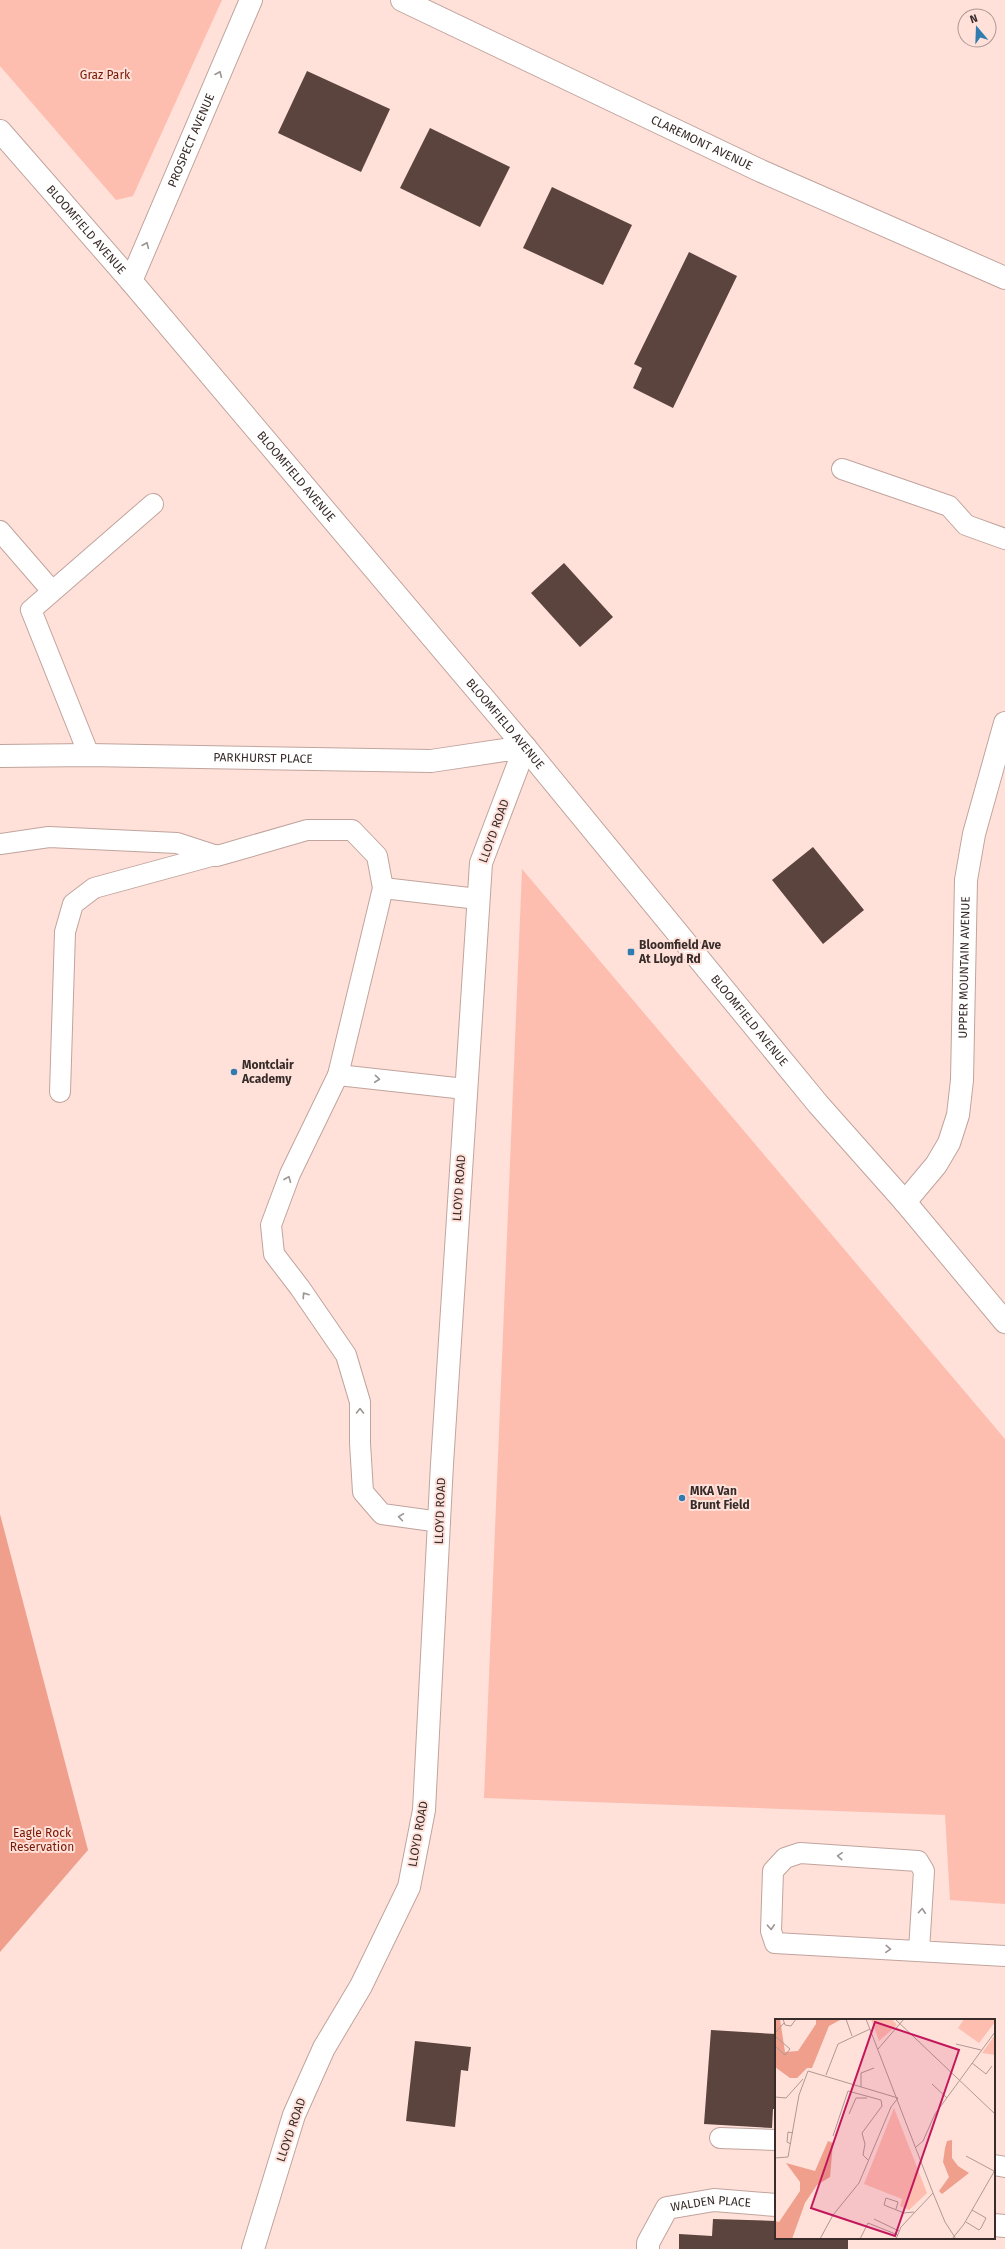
<svg xmlns="http://www.w3.org/2000/svg" width="1005" height="2249" font-family="'Fira Sans',sans-serif">
<style>
.green{fill:#febeaf}
.forest{fill:#f09f8c}
.building{fill:#5b433e}
.lines{fill:none;stroke-linecap:round;stroke-linejoin:round}
.lane-casing{stroke:#c0a49d;stroke-width:22}
.street-casing{stroke:#c0a49d;stroke-width:24}
.secondary-casing{stroke:#c0a49d;stroke-width:24}
.primary-casing{stroke:#c0a49d;stroke-width:24}
.lane{stroke:#fff;stroke-width:20}
.street{stroke:#fff;stroke-width:22}
.secondary{stroke:#fff;stroke-width:22}
.primary{stroke:#fff;stroke-width:22}
.oneway{stroke:#9b9694}
.poi-dot{fill:#307caf;stroke:#ffe1da;stroke-width:1.5}
.labels{text-anchor:middle;stroke-width:4;stroke-linejoin:round;paint-order:stroke}
.park-label{font-size:12px;fill:#771904;stroke:#ffe1da}
.street-label{font-size:12px;fill:#372c29;stroke:#ffe1da}
.poi-label{font-size:12px;font-weight:bold;fill:#372c29;stroke:#ffe1da;text-anchor:start}
.inset-road{fill:none;stroke:#af9993;stroke-width:1}
.view{fill:#c2185b;fill-opacity:0.15;stroke:#c2185b;stroke-width:2}
.inset-edge{fill:none;stroke:#372c29;stroke-width:2}
</style>
<rect width="100%" height="100%" fill="#ffe1da"/>
<g class="green">
<polygon points="0,0 222,0 133,196 116,200 0,66"/>
<polygon points="522,869 1005,1439 1005,1904 950,1900 945,1815 484,1798"/>
</g>
<polygon class="forest" points="0,1514 88,1850 0,1952"/>
<g class="building">
<polygon points="307,71 390,109 361,172 278,133"/>
<polygon points="430,128 510,167 480,227 400,188"/>
<polygon points="552,187 632,225 603,285 523,248"/>
<polygon points="689,252 737,276 673,408 633,388 642,368 634,364"/>
<polygon points="564,563 613,617 580,647 531,593"/>
<polygon points="813,847 864,910 823,944 772,880"/>
<polygon points="711,2030 776,2034 776,2109 773,2109 772,2128 704,2124"/>
<polygon points="415,2041 471,2047 468,2071 461,2070 455,2127 406,2121"/>
<polygon points="713,2219 776,2221 776,2238 848,2238 848,2249 679,2249 679,2234 712,2236"/>
</g>
<g class="lines">
<defs>
<g id="lane">
<polyline points="842,469 949,506 966,525 1005,539"/>
<polyline points="0,531 52,591"/>
<polyline points="89,755 31,610 153,504"/>
<polyline points="0,844 49,837 177,843 217,856 307,830 352,830 377,856 383,888 338,1075 290,1174 271,1225 274,1254 300,1288 346,1355 360,1402 360,1443 363,1492 382,1514 440,1522"/>
<polyline points="383,888 478,899"/>
<polyline points="338,1075 465,1089"/>
<polyline points="60,1092 65,932 73,904 94,888 215,855"/>
<polyline points="919,1950 924,1871 918,1861 800,1853 785,1858 773,1871 771,1931 775,1943 1005,1956"/>
<polyline points="720,2138 776,2140"/>
<polyline points="994,2165 1005,2167"/>
</g>
<g id="street">
<path id="s1" d="M131,281L251,0"/>
<path id="s2" d="M0,756L89,755L431,761L525,747L481,863L442,1464L424,1810L409,1887L361,1986L324,2048L294,2115L253,2249"/>
<polyline points="994,2225 1005,2226"/>
<path id="s3" d="M648,2249V2243L667,2208L714,2200L776,2205"/>
</g>
<g id="secondary">
<path id="s4" d="M402,0L761,171L1005,278"/>
<path id="s5" d="M905,1202L936,1165L949,1143L958,1115L962,1080L966,880L974,834L1005,723"/>
</g>
<g id="primary">
<path id="s6" d="M0,131L131,281L525,747L818,1104L905,1202L1005,1322"/>
</g>
</defs>
<use href="#lane" class="lane-casing"/>
<use href="#street" class="street-casing"/>
<use href="#secondary" class="secondary-casing"/>
<use href="#primary" class="primary-casing"/>
<use href="#lane" class="lane"/>
<use href="#street" class="street"/>
<use href="#secondary" class="secondary"/>
<use href="#primary" class="primary"/>
</g>
<defs><path id="oneway-chevron" d="M-2-3.5L2.5 0L-2 3.5" fill="none" stroke-width="1.6" stroke-linecap="round" stroke-linejoin="round"/></defs>
<g class="oneway">
<use href="#oneway-chevron" transform="translate(219 74) rotate(-67)"/>
<use href="#oneway-chevron" transform="translate(146 245) rotate(-67)"/>
<use href="#oneway-chevron" transform="translate(377 1079) rotate(6)"/>
<use href="#oneway-chevron" transform="translate(288 1179) rotate(-68)"/>
<use href="#oneway-chevron" transform="translate(305 1295) rotate(-124)"/>
<use href="#oneway-chevron" transform="translate(360 1411) rotate(-89)"/>
<use href="#oneway-chevron" transform="translate(401 1517) rotate(-172)"/>
<use href="#oneway-chevron" transform="translate(840 1856) rotate(-176)"/>
<use href="#oneway-chevron" transform="translate(922 1911) rotate(-86)"/>
<use href="#oneway-chevron" transform="translate(771 1927) rotate(87)"/>
<use href="#oneway-chevron" transform="translate(888 1949) rotate(3)"/>
</g>
<g class="poi-dot">
<rect x="627" y="948" width="8" height="8" rx="2"/>
<circle cx="234" cy="1072" r="4"/>
<circle cx="682" cy="1498" r="4"/>
</g>
<g class="labels">
<g class="park-label">
<text x="105" y="79">Graz Park</text>
<text x="42" y="1837">Eagle Rock<tspan x="42" dy="14">Reservation</tspan></text>
</g>
<g class="street-label">
<text dy="4" stroke="none"><textPath href="#s1" startOffset="153">PROSPECT AVENUE</textPath></text>
<text dy="4" stroke="none"><textPath href="#s4" startOffset="332">CLAREMONT AVENUE</textPath></text>
<text dy="4" stroke="none"><textPath href="#s6" startOffset="131">BLOOMFIELD AVENUE</textPath></text>
<text dy="4" stroke="none"><textPath href="#s6" startOffset="455">BLOOMFIELD AVENUE</textPath></text>
<text dy="4" stroke="none"><textPath href="#s6" startOffset="779">BLOOMFIELD AVENUE</textPath></text>
<text dy="4" stroke="none"><textPath href="#s2" startOffset="263">PARKHURST PLACE</textPath></text>
<text transform="translate(494 831) rotate(-70)" y="4">LLOYD ROAD</text>
<text dy="4" stroke="none"><textPath href="#s5" startOffset="251">UPPER MOUNTAIN AVENUE</textPath></text>
<text dy="4" stroke="none"><textPath href="#s6" startOffset="1163">BLOOMFIELD AVENUE</textPath></text>
<text transform="translate(459 1188) rotate(-86)" y="4">LLOYD ROAD</text>
<text transform="translate(440 1511) rotate(-88)" y="4">LLOYD ROAD</text>
<text transform="translate(418 1834) rotate(-80)" y="4">LLOYD ROAD</text>
<text transform="translate(291 2130) rotate(-71)" y="4">LLOYD ROAD</text>
<text dy="4" stroke="none"><textPath href="#s3" startOffset="90">WALDEN PLACE</textPath></text>
</g>
<g class="poi-label">
<text x="639" y="949">Bloomfield Ave<tspan x="639" dy="14">At Lloyd Rd</tspan></text>
<text x="242" y="1069">Montclair<tspan x="242" dy="14">Academy</tspan></text>
<text x="690" y="1495">MKA Van<tspan x="690" dy="14">Brunt Field</tspan></text>
</g>
</g>
<g transform="translate(775 2019)">
<rect width="220" height="220" fill="#ffe1da"/>
<path d="M96,0H117L122,6L104,22ZM189,0H220V3L204,24L183,9ZM220,16V36L207,34ZM119,89L152,174L134,191L125,187L127,180L89,165Z" fill="#febeaf"/>
<path d="M0,0H5L10,33L23,32L41,5V0L65,1L54,7L37,49H32L22,59H15L0,48ZM177,121V139L183,147L194,154L167,175L164,172L174,158L168,143L170,129L172,122ZM53,122L58,124L55,158L42,166L30,184L17,220H0V202L4,203L25,172V163L11,144L40,152Z" fill="#f09f8c"/>
<path class="inset-road" d="M8,0L10,6L16,7L21,0M71,0L77,17M91,0L158,174L170,203L181,220M120,0L220,95M0,14L9,4M181,25L206,31M0,27L10,36L15,30L0,17M103,30L129,0M197,44L211,55L217,47M51,56L63,25L95,10M157,65L172,79M86,68V54L99,49M0,78L11,79L28,60M74,95L81,79H92M58,117L73,72L106,81L107,87L87,114L90,125L88,136L93,141M16,125L12,123L13,113L18,114M141,128L148,122L160,95L220,13M191,137L219,152M0,139L13,138L24,76L33,52L123,79L116,88L84,164L58,196L45,220M121,190L123,183L111,179L109,186L129,194L139,193M99,200L124,212M191,203L204,211L206,209L211,199L197,191M85,220L93,204L123,216M121,220L126,208L158,174M177,220L189,205L220,151"/>
<path class="view" d="M100,3L184,31L120,217L36,189Z"/>
<rect width="220" height="220" class="inset-edge"/>
</g>
<g transform="translate(977 28) rotate(341)"><circle r="19" fill="#ffe1da" stroke="#af9993"/>
<path d="M0-3L7 15L0 10L-7 15Z" fill="#307caf"/>
<text y="-6" font-size="11" font-weight="bold" text-anchor="middle" fill="#372c29">N</text>
</g>
</svg>
